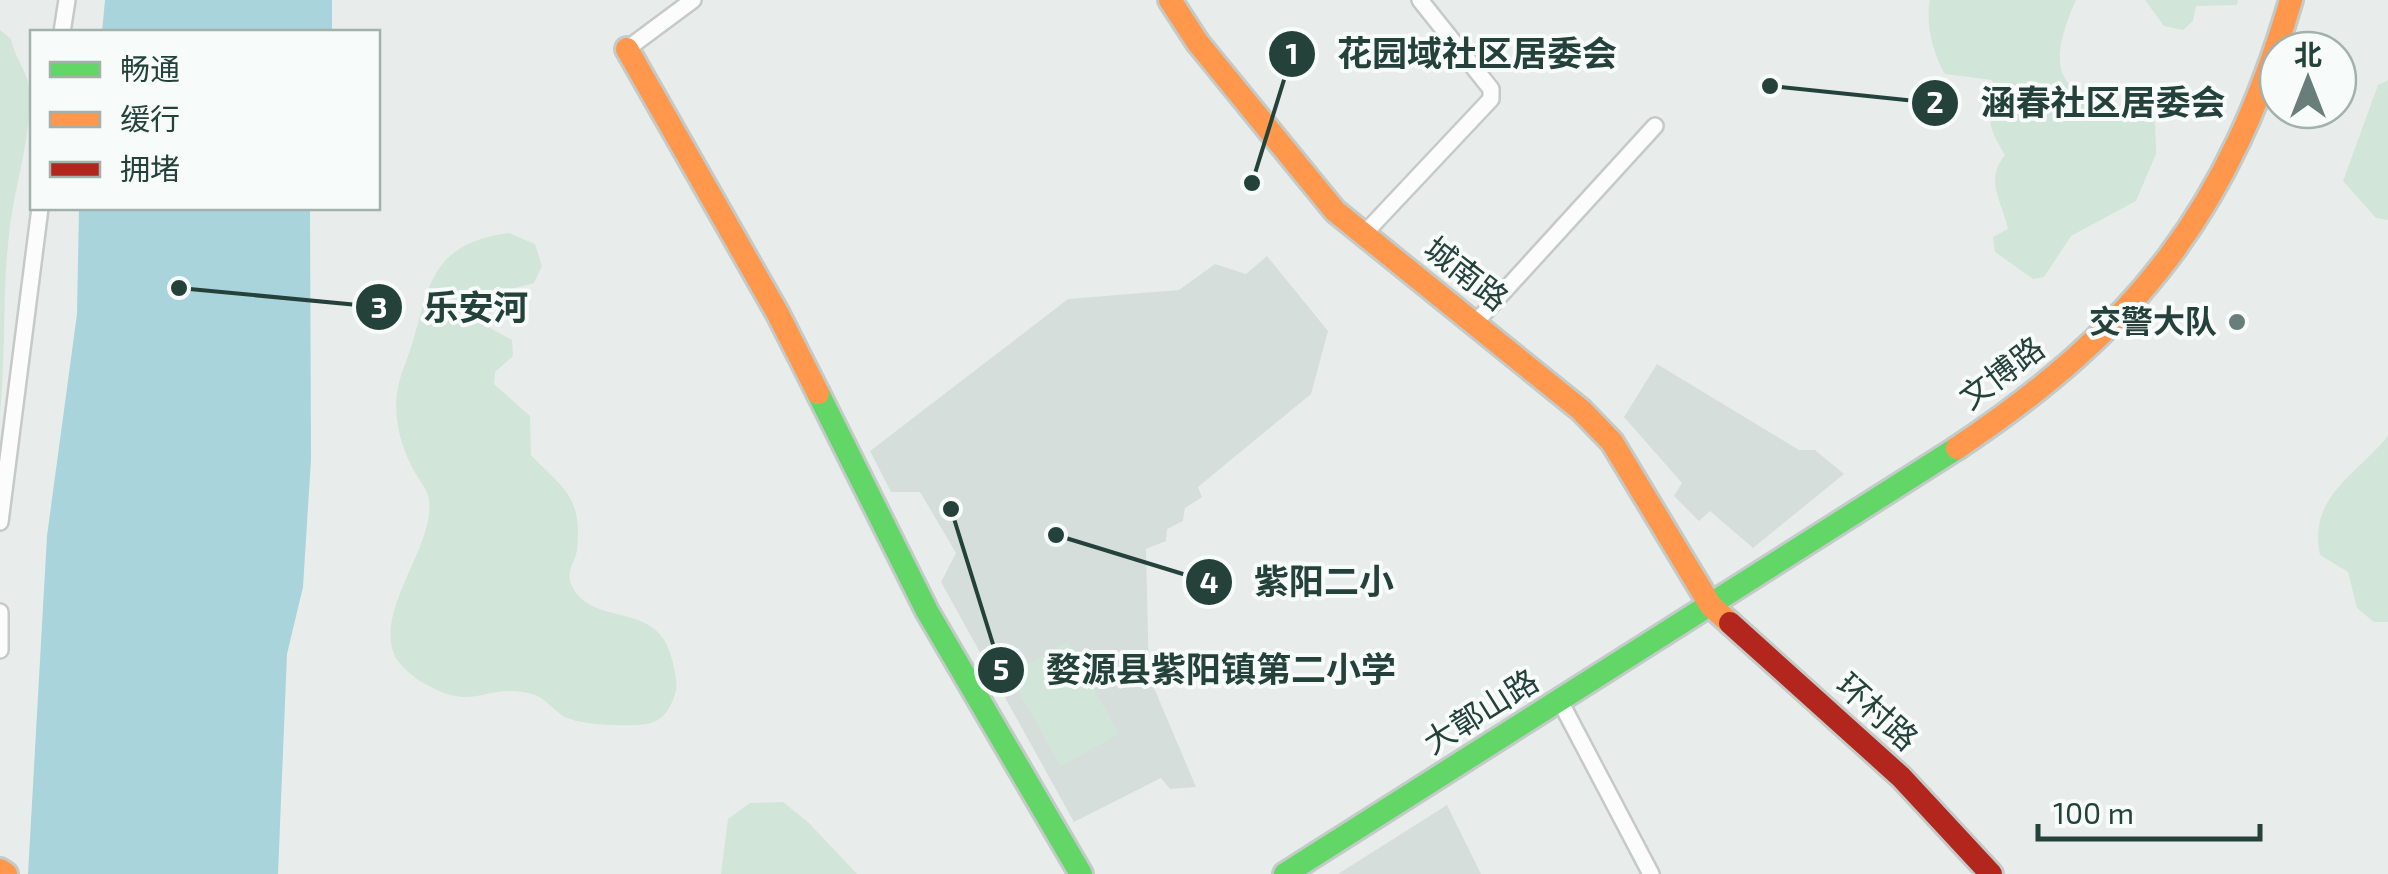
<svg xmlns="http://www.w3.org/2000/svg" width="2388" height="874" font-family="'Exo 2','Noto Sans SC',sans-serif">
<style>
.built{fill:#d6dedb}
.green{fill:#d1e6d8}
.water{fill:#a9d4db}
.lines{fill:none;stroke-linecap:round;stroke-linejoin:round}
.street-casing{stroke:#c5cac8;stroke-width:20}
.fast-casing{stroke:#c3cbc8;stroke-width:28}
.slow-casing{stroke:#c3cbc8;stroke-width:28}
.jam-casing{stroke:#c3cbc8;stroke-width:28}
.street{stroke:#fcfcfc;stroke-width:15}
.fast{stroke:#63d668;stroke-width:22}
.slow{stroke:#ff974d;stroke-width:22}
.jam{stroke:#b3261e;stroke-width:22}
.poi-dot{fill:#697e78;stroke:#f7fbf9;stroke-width:4}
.labels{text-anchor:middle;stroke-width:8;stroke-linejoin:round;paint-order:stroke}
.street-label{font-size:32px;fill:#24423a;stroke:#f7fbf9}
.poi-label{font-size:32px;font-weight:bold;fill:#24423a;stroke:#f7fbf9;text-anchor:end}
.leader{fill:none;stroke:#24423a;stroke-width:4}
.callout-dot{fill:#24423a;stroke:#f7fbf9;stroke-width:4}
.mark-label{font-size:30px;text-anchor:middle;font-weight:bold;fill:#fff}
.callout-label{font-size:35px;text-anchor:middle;font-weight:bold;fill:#24423a;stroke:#f7fbf9;stroke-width:8;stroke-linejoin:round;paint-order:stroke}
</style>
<rect width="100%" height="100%" fill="#e8edeb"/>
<g class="built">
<polygon points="1267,256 1328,331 1311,394 1198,487 1202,497 1185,508 1183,521 1167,529 1166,541 1146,549 1149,676 1196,787 1170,789 1161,778 1074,822 941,582 956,553 920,492 891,492 870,451 1068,299 1179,290 1215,264 1246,274"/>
<polygon points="1657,364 1799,450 1815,450 1844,474 1753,548 1710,511 1699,521 1674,496 1682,483 1624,417"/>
<polygon points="1447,805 1481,874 1338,874"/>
</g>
<g class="green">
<path d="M1930,0H2076C2034,94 2078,95 2155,118L2156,154L2136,201L2071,236L2044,277L2033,279L1995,252L1993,237L2008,229C2002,201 1984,180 2005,155C1991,130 1984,123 1999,96L1992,80L1945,74C1933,54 1925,23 1930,0Z"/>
<polygon points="2145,0 2238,0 2237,5 2196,6 2193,21 2183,30 2164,26"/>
<path d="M0,30L11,39C14,57 28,72 29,89C32,139 14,186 9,235C2,294 6,355 0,414Z"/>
<polygon points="2388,80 2388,220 2376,218 2343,181 2378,85"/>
<path d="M509,233L535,244L542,266L534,283L482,297L479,311L490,328L512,340L513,356L495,372L494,384L530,416L531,455C562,488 583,495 577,550C575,563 565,571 572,586C594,630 660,597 673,663C676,677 679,687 673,700C669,711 660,722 647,724C630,727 579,725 565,717C551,709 545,696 528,693C479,683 476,715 420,681C412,676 397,663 394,654C375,606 440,540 428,495C425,486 417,477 413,469C396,436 390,402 404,367C431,299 419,245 509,233Z"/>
<path d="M2388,436V622H2374L2357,608L2348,572L2320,555C2308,497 2355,476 2388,436Z"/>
<polygon points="1067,642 1119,734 1061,766 1009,674"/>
<polygon points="750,803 783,802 809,823 857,874 721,874 728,819"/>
</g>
<g class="water">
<polygon points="105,0 332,0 332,32 102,32"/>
<polygon points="79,208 310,208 311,459 303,587 287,654 278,874 28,874 47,536 77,314"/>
</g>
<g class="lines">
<defs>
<g id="street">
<polyline points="62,32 67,0"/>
<polyline points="627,49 693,0"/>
<polyline points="1364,234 1491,99 1491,89 1420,0"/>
<polyline points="1476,322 1655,126"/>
<polyline points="0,522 40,208"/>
<polyline points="0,612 0,650"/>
<polyline points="1560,701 1651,874"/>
</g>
<g id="fast">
<polyline points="818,393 927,611 1081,874"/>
<polyline points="1285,874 1957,448"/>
</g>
<g id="slow">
<polyline points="1170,0 1198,43 1335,211 1581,410 1612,442 1711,606 1730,623"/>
<polyline points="627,49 778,314 818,393"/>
<path d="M1957,448C2137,328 2230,209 2291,0"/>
<polyline points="0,870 6,874"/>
</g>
<polyline id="jam" points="1730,623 1901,777 1991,874"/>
</defs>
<use href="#street" class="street-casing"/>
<use href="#fast" class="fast-casing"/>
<use href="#slow" class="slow-casing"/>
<use href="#jam" class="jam-casing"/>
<use href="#street" class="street"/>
<use href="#fast" class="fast"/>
<use href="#slow" class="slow"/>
<use href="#jam" class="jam"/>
</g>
<circle class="poi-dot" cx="2237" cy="322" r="10"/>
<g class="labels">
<g class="street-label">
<text transform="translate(1466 274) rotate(38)" y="11">城南路</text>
<text transform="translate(2002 373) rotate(-37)" y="11">文博路</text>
<text transform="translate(1481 712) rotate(-32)" y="11">大鄣山路</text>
<text transform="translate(1877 712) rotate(42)" y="11">环村路</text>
</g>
<g class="poi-label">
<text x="2217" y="333">交警大队</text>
</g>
</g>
<path class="leader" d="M1252 183L1292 54M1770 86L1935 103M179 288L379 307M1056 535L1209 582M951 509L1001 670"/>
<g class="callout-dot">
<circle cx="1252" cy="183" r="10"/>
<circle cx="1770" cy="86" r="10"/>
<circle cx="179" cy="288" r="10"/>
<circle cx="1056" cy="535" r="10"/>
<circle cx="951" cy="509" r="10"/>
<circle cx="1292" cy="54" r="25"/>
<circle cx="1935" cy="103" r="25"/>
<circle cx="379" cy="307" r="25"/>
<circle cx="1209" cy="582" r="25"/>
<circle cx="1001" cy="670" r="25"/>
</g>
<g class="mark-label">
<text x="1292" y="64">1</text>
<text x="1935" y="113">2</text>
<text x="379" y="318">3</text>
<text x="1209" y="593">4</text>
<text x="1001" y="680">5</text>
</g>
<g class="callout-label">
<text x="1477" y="66">花园域社区居委会</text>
<text x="2103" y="115">涵春社区居委会</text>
<text x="476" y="320">乐安河</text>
<text x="1324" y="594">紫阳二小</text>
<text x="1221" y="682">婺源县紫阳镇第二小学</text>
</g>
<rect x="30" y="30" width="350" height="180" fill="#f7fbf9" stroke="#a3b1ad" stroke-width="2.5"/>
<rect x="50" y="62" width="50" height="15" fill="#63d668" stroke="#a3b1ad" stroke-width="2.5"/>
<text x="120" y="80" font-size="30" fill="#24423a">畅通</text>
<rect x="50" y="112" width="50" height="15" fill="#ff974d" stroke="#a3b1ad" stroke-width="2.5"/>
<text x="120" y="130" font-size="30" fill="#24423a">缓行</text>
<rect x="50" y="162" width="50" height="15" fill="#b3261e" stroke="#a3b1ad" stroke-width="2.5"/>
<text x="120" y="180" font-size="30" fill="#24423a">拥堵</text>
<g transform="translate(2308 80)"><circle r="48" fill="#f7fbf9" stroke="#a3b1ad" stroke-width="2.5"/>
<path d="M0-8L18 38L0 25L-18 38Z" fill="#697e78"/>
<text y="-15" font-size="28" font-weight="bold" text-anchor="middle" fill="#24423a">北</text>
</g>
<path d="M2038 824v15h222v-15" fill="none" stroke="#24423a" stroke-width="5"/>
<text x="2053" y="824" font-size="30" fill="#24423a" stroke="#f7fbf9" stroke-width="8" paint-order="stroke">100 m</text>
</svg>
